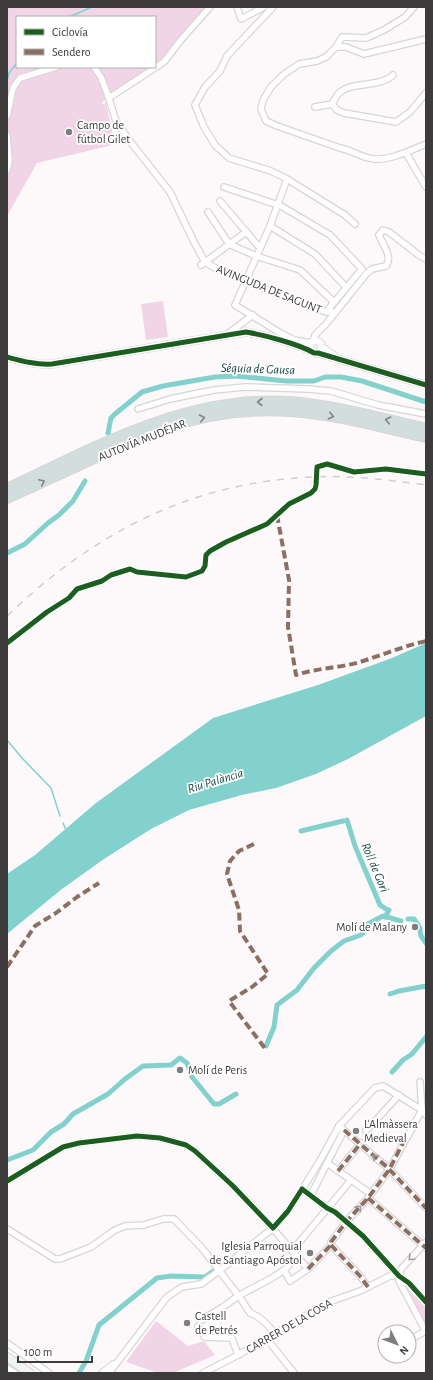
<svg xmlns="http://www.w3.org/2000/svg" width="433" height="1380" font-family="'Alegreya Sans',sans-serif">
<style>
.green{fill:#f2d4e7}
.water{fill:#82d1cd}
.lines{fill:none;stroke-linecap:round;stroke-linejoin:round}
.stream{stroke:#82d1cd;stroke-width:1.5}
.canal{stroke:#82d1cd;stroke-width:5}
.minor-casing{stroke:#d8d5d7;stroke-width:8}
.tertiary-casing{stroke:#d8d5d7;stroke-width:9}
.secondary-casing{stroke:#d8d5d7;stroke-width:10}
.motorway-casing{stroke:#d7d5d6;stroke-width:12}
.minor{stroke:#fffefe;stroke-width:5.5}
.tertiary{stroke:#fffefe;stroke-width:7}
.secondary{stroke:#f1f4f4;stroke-width:8}
.motorway{stroke:#d2dedd;stroke-width:10}
.rail{stroke:#cfcecf;stroke-width:1.5;stroke-dasharray:7 7;stroke-linecap:butt}
.quiet{stroke:#8d6e63;stroke-width:4;stroke-dasharray:8 4;stroke-linecap:butt}
.cycleway-casing{stroke:#fff;stroke-width:8}
.cycleway{stroke:#1b5e20;stroke-width:5}
.oneway{stroke:#808484}
.oneway2{stroke:#9e9c9d}
.poi-dot{fill:#807d7f;stroke:#fff;stroke-width:1.5}
.labels{text-anchor:middle;stroke-width:3.5;stroke-linejoin:round;paint-order:stroke}
.poi-label{font-size:12px;fill:#3d3a3c;stroke:#fff;text-anchor:start}
.street-label{font-size:12px;fill:#3d3a3c;stroke:#fff}
.water-label{font-size:13px;font-style:italic;fill:#174946;stroke:#fff}
</style>
<rect width="100%" height="100%" fill="#fdf9fb"/>
<g class="green">
<polygon points="7,7 213,7 193,26 174,49 155,64 155,17 17,17 17,67 151,67 125,87 102,102 102,104 106,103 115,143 113,145 37,163 7,216"/>
<polygon points="163,301 168,337 146,340 141,304"/>
<polygon points="402,1283 426,1307 425,1326"/>
<polygon points="156,1321 188,1346 204,1341 215,1355 173,1373 158,1373 126,1362"/>
</g>
<polygon class="water" points="426,643 426,716 348,759 316,774 276,788 242,795 189,810 151,829 104,859 62,889 7,934 7,874 35,855 96,803 213,718 318,685 392,658"/>
<g class="lines">
<g class="stream">
<polyline points="69,17 92,7"/>
<polyline points="7,82 9,73 17,63"/>
<polyline points="7,740 22,758 51,788 60,816"/>
<polyline points="63,823 66,830"/>
</g>
<g class="canal">
<polyline points="108,433 111,418 115,414 142,392 163,386 215,377 235,376 286,381 314,381 325,377 341,377 362,381 426,402"/>
<polyline points="7,553 25,544 48,523 59,515 73,501 85,481"/>
<polyline points="347,820 355,846 380,905 386,909 389,910 385,917"/>
<polyline points="301,831 343,821"/>
<polyline points="408,919 414,919 420,928 420,931 421,936 426,943"/>
<polyline points="390,994 399,991 426,986"/>
<polyline points="266,1046 274,1027 277,1005 297,990 314,968 331,951 344,941 361,935 363,933 366,925 383,916 401,921"/>
<polyline points="392,1072 403,1060 412,1054 426,1037"/>
<polyline points="7,1160 33,1150 51,1132 64,1124 73,1114 108,1094 125,1079 143,1066 171,1065 180,1058 187,1063 192,1077 214,1104 219,1104 236,1094"/>
<polyline points="79,1373 86,1361 99,1325 157,1278 171,1276 205,1277 215,1270"/>
</g>
<defs>
<g id="minor">
<polyline points="237,7 241,19 264,7"/>
<polyline points="273,7 227,56 220,71 205,87 195,105 204,127 215,145 229,158 271,171 287,179 345,215 355,224"/>
<path d="M426,39L364,54L346,47H336L326,57L317,61L299,64L283,75L271,87L263,100L261,109L266,121L277,126L340,148C351,150 359,156 369,158C385,163 412,150 426,144"/>
<polyline points="336,47 342,37 366,38 384,30 405,17 414,7"/>
<polyline points="94,67 101,77 108,96 116,121 129,140 170,192 194,242 205,262 217,269 287,298 326,312 334,312"/>
<path d="M393,75C380,88 351,81 339,93C336,96 334,101 332,104L337,110L344,113L396,122L410,112L426,93"/>
<polyline points="108,96 112,96 164,62 180,41 210,7"/>
<polyline points="315,107 332,104"/>
<polyline points="7,116 13,88 20,78 56,67"/>
<polyline points="7,135 9,161 7,170"/>
<polyline points="406,153 426,187"/>
<polyline points="287,179 270,226 235,305 277,331 294,340 310,343"/>
<polyline points="224,187 281,206 330,235 362,269 326,312"/>
<polyline points="220,201 260,248"/>
<polyline points="208,212 229,244 256,256 300,270 334,302"/>
<polyline points="270,226 315,254 346,287"/>
<polyline points="201,265 246,232"/>
<polyline points="226,335 253,315"/>
<path d="M314,340L315,335L326,324L367,273L372,269L386,266C393,257 383,245 379,235L383,230L389,232L420,256L426,259"/>
<polyline points="138,409 170,399 214,390 245,387 308,389 331,391 378,405 426,414"/>
<polyline points="339,1126 388,1168 426,1208"/>
<polyline points="366,1131 399,1095"/>
<polyline points="327,1163 371,1194"/>
<polyline points="338,1171 361,1143"/>
<polyline points="7,1181 63,1147 79,1143 137,1136 160,1138 186,1145 195,1151 232,1185 252,1205 308,1269"/>
<polyline points="302,1189 327,1208 335,1212 363,1236 399,1276 409,1283 426,1302"/>
<polyline points="311,1195 344,1130"/>
<polyline points="368,1198 426,1248"/>
<path d="M7,1229L55,1259H60L91,1247L115,1230L125,1226L144,1225L163,1219H174L202,1248L241,1299L250,1313C260,1316 269,1326 275,1334"/>
<polyline points="426,1242 401,1269 399,1281 426,1332"/>
<polyline points="331,1245 360,1276 368,1287"/>
<polyline points="292,1251 351,1180"/>
<polyline points="284,1270 290,1281 308,1269 331,1245 331,1242 346,1222 368,1198 389,1170 422,1110 420,1082"/>
<polyline points="200,1321 223,1307 238,1296 272,1278 284,1270 297,1257"/>
<polyline points="198,1326 205,1337 232,1338 238,1355"/>
<polyline points="267,1339 294,1373"/>
<polyline points="409,1340 426,1331"/>
<polyline points="7,1343 49,1373"/>
<polyline points="7,1368 15,1373"/>
<polyline points="102,1373 113,1364"/>
<polyline points="109,1373 167,1297 182,1287 201,1284 219,1271 273,1228 288,1211 300,1193 321,1159 339,1126 375,1088 383,1086 422,1110 426,1115"/>
<polyline points="203,1373 238,1355 329,1302 360,1291 390,1276 399,1276"/>
</g>
<g id="tertiary">
<path d="M310,351L309,347L310,343C314,340 318,340 321,344V347L333,355"/>
<path d="M7,357C22,361 36,365 52,364L246,332C264,335 299,344 314,353H318L426,385"/>
</g>
<polyline id="secondary" points="7,1357 30,1373"/>
<g id="motorway">
<path d="M7,489C97,447 188,395 290,402C336,406 381,418 426,429"/>
<path d="M7,498C35,485 64,472 92,459C115,449 138,438 162,429C202,415 247,408 290,411C336,414 381,427 426,437"/>
</g>
</defs>
<use href="#minor" class="minor-casing"/>
<use href="#tertiary" class="tertiary-casing"/>
<use href="#secondary" class="secondary-casing"/>
<use href="#motorway" class="motorway-casing"/>
<use href="#minor" class="minor"/>
<use href="#tertiary" class="tertiary"/>
<use href="#secondary" class="secondary"/>
<use href="#motorway" class="motorway"/>
<path class="rail" d="M7,616C94,533 189,483 311,477C350,475 388,480 426,485"/>
<g class="quiet">
<path d="M277,515L289,580L288,627L296,675C317,668 339,668 360,662C382,655 404,646 426,641"/>
<polyline points="254,844 239,851 230,861 227,874 239,910 240,931 268,974 252,987 229,1001 267,1051"/>
<polyline points="7,967 35,926 56,913 77,897 99,883"/>
<polyline points="344,1130 388,1168 426,1208"/>
<polyline points="338,1171 361,1143"/>
<polyline points="368,1198 426,1248"/>
<polyline points="331,1245 360,1276 368,1287"/>
<polyline points="308,1269 331,1245 331,1242 346,1222 368,1198 389,1170 405,1139"/>
</g>
<defs>
<g id="cycleway">
<path d="M7,357C22,361 36,365 52,364L246,332C264,335 299,344 314,353H318L426,385"/>
<polyline points="7,643 47,612 69,598 77,589 102,581 111,575 130,569 137,572 186,577 202,571 205,566 206,555 210,551 226,542 267,524 289,504 311,493 315,489 316,485 317,467 327,464 354,472 386,469 426,474"/>
<polyline points="7,1181 63,1147 79,1143 137,1136 160,1138 186,1145 195,1151 232,1185 273,1228 288,1211 302,1189 327,1208 335,1212 363,1236 399,1276 409,1283 426,1302"/>
</g>
</defs>
<use href="#cycleway" class="cycleway-casing"/>
<use href="#cycleway" class="cycleway"/>
</g>
<defs><path id="oneway-chevron" d="M-2-3.5L2.5 0L-2 3.5" fill="none" stroke-width="1.6" stroke-linecap="round" stroke-linejoin="round"/></defs>
<g class="oneway">
<use href="#oneway-chevron" transform="translate(260 402) rotate(-180)"/>
<use href="#oneway-chevron" transform="translate(331 416) rotate(13)"/>
<use href="#oneway-chevron" transform="translate(202 418) rotate(-12)"/>
<use href="#oneway-chevron" transform="translate(388 420) rotate(-167)"/>
<use href="#oneway-chevron" transform="translate(42 482) rotate(-25)"/>
</g>
<g class="oneway2">
<use href="#oneway-chevron" transform="translate(375 1157) rotate(-137)"/>
<use href="#oneway-chevron" transform="translate(359 1208) rotate(-48)"/>
<use href="#oneway-chevron" transform="translate(411 1258) rotate(133)"/>
</g>
<g class="poi-dot">
<circle cx="69" cy="132" r="4"/>
<circle cx="415" cy="927" r="4"/>
<circle cx="180" cy="1070" r="4"/>
<circle cx="356" cy="1131" r="4"/>
<circle cx="310" cy="1253" r="4"/>
<circle cx="187" cy="1323" r="4"/>
</g>
<g class="labels">
<g class="poi-label">
<text x="77" y="129">Campo de<tspan x="77" dy="14">fútbol Gilet</tspan></text>
<text x="407" y="931" text-anchor="end">Molí de Malany</text>
<text x="188" y="1074">Molí de Peris</text>
<text x="364" y="1128">L'Almàssera<tspan x="364" dy="14">Medieval</tspan></text>
<text x="302" y="1250" text-anchor="end">Iglesia Parroquial<tspan x="302" dy="14">de Santiago Apóstol</tspan></text>
<text x="195" y="1320">Castell<tspan x="195" dy="14">de Petrés</tspan></text>
</g>
<g class="street-label">
<text transform="translate(269 289) rotate(22)" y="4">AVINGUDA DE SAGUNT</text>
<text transform="translate(142 440) rotate(-22)" y="4">AUTOVÍA MUDÉJAR</text>
<text transform="translate(289 1326) rotate(-30)" y="4">CARRER DE LA COSA</text>
</g>
<g class="water-label">
<text transform="translate(258 368) rotate(2)" y="5">Séquia de Gausa</text>
<text transform="translate(215 780) rotate(-17)" y="5">Riu Palància</text>
<text transform="translate(376 867) rotate(67)" y="5">Roll de Gori</text>
</g>
</g>
<rect width="433" height="1380" fill="none" stroke="#3d3a3c" stroke-width="16"/>
<rect x="16" y="16" width="140" height="52" fill="#ffffff" stroke="#b1b0b1"/>
<rect x="24" y="29" width="20" height="6" fill="#1b5e20" stroke="#b1b0b1"/>
<text x="52" y="36" font-size="12" fill="#3d3a3c">Ciclovía</text>
<rect x="24" y="49" width="20" height="6" fill="#8d6e63" stroke="#b1b0b1"/>
<text x="52" y="56" font-size="12" fill="#3d3a3c">Sendero</text>
<g transform="translate(397 1344) rotate(132)"><circle r="19" fill="#ffffff" stroke="#b1b0b1"/>
<path d="M0-3L7 15L0 10L-7 15Z" fill="#807d7f"/>
<text y="-6" font-size="11" font-weight="bold" text-anchor="middle" fill="#3d3a3c">N</text>
</g>
<path d="M18 1356v6h74v-6" fill="none" stroke="#3d3a3c" stroke-width="2"/>
<text x="24" y="1356" font-size="12" fill="#3d3a3c" stroke="#ffffff" stroke-width="3" paint-order="stroke">100 m</text>
</svg>
